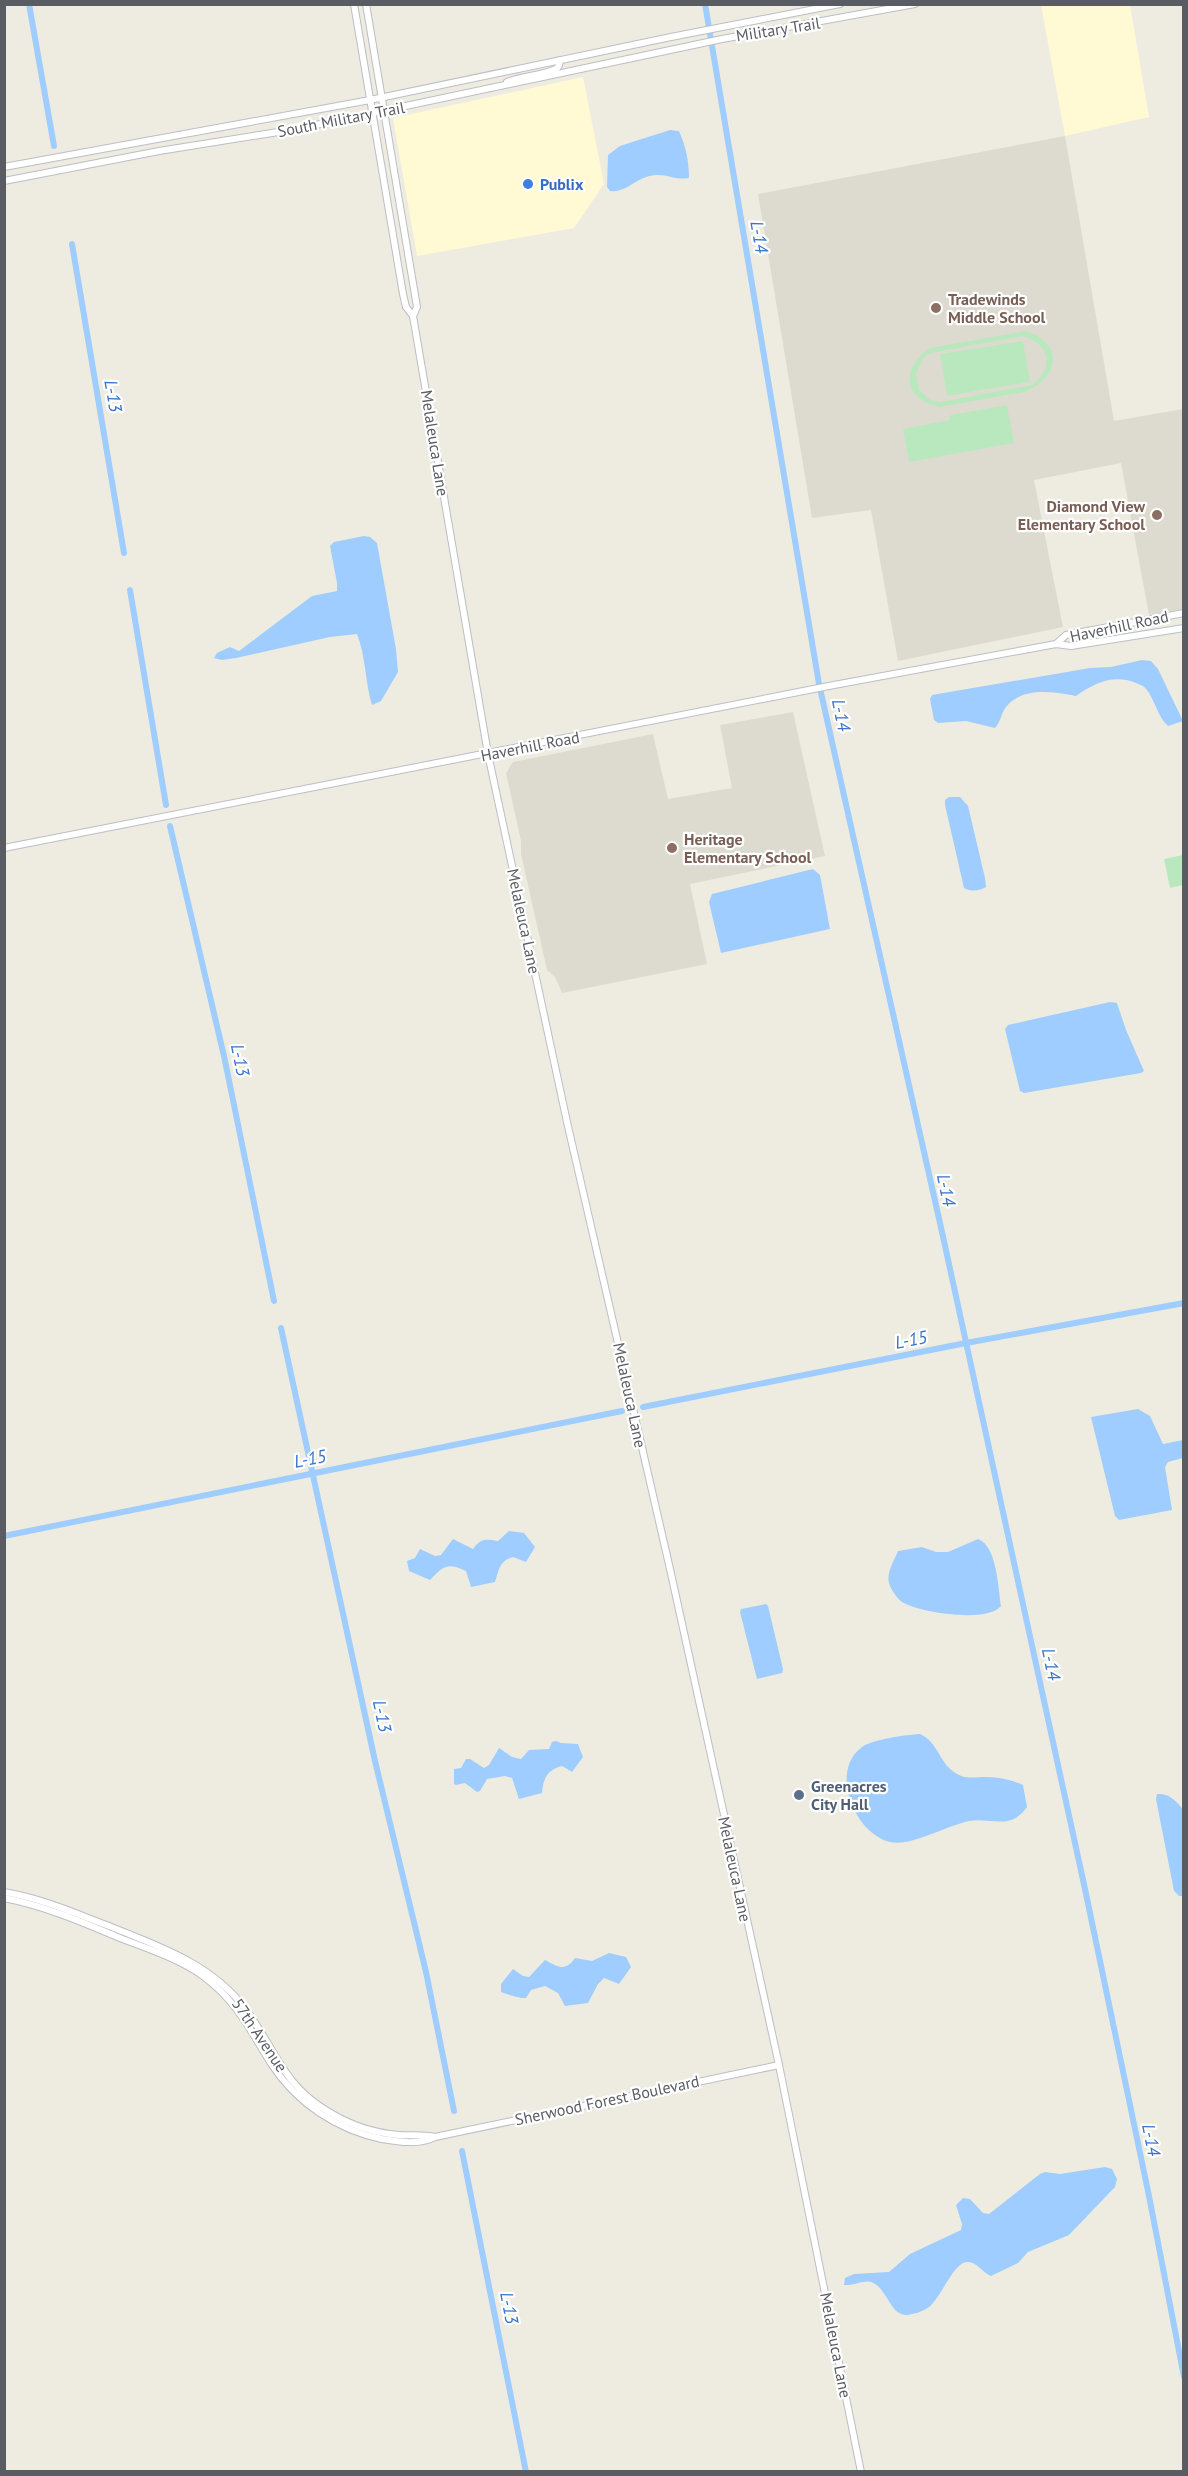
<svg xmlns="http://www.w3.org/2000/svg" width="1188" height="2476" font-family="'PT Sans',sans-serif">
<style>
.commercial{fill:#fff9d4}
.education{fill:#dddbcf}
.green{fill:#bae8be;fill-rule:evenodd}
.water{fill:#9fcdff}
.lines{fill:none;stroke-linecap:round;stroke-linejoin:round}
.canal{stroke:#9fcdff;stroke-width:6}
.secondary-casing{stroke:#bbbec6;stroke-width:8}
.secondary{stroke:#fff;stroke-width:6}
.shop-dot{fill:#3f7fe0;stroke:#fff;stroke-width:2}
.education-dot{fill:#8d6e63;stroke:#fff;stroke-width:2}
.service-dot{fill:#5c6f8a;stroke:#fff;stroke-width:2}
.labels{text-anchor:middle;stroke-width:4.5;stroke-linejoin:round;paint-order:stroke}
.street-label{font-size:16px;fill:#595d63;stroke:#fff}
.shop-label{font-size:16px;font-weight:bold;fill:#366cbe;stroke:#fff;text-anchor:start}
.education-label{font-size:16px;font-weight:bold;fill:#785e54;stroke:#fff;text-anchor:start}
.service-label{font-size:16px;font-weight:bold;fill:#4e5e75;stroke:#fff;text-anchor:start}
.water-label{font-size:18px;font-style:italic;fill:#3873cc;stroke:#fff}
</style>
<rect width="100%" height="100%" fill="#eeece0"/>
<g class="commercial">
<polygon points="1041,5 1130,5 1149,117 1065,136"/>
<polygon points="583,77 604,184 574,228 417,256 393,118"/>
</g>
<g class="education">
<polygon points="1065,136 1114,421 1183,409 1183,609 1149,615 1121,463 1034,480 1063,627 898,661 871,510 812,518 758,194"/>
<polygon points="793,712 825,856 690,884 707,964 562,993 555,977 547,970 521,854 521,841 506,773 513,762 653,734 668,799 732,788 720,725"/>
</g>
<g class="green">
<path d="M1026,331C1065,343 1059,379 1024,392L940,407C903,400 900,368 930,348ZM1023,336C1050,344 1055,368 1032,385L941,402L932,401L919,390L916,373L924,357L931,353Z"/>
<polygon points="1023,341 1030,382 947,396 940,354"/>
<polygon points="1007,405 1014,443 909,462 903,429 950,420 950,415"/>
<polygon points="1183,855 1183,885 1170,888 1164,859"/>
</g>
<g class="water">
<path d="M670,130L679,131C686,147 689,161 689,178C671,181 666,171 646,177C634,181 624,193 610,191L607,187L608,155L620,146Z"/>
<path d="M364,536L370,537L377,543L396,649L398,672L381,701L372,705C365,682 366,657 357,634L330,637L236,658L222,660L214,658L217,653L230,647L239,651L312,596L337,591V583L330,546L334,542Z"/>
<path d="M1142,660L1151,661L1158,669L1183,721L1168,726C1158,717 1155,701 1147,690C1144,686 1141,685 1136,683C1113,674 1095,683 1076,696C1054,692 1023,686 1006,707C1001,713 1001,722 995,728L966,721L938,723L934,720L930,699L932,695L1090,668L1111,667Z"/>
<path d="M949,797H960L968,806L985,878L986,887C979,891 972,892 964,888L945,805V800Z"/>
<polygon points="813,869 820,875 830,929 721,953 709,902 712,894"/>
<polygon points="1110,1002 1117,1003 1126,1030 1144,1071 1141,1073 1024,1093 1020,1091 1005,1029 1008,1025"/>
<polygon points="1138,1409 1150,1416 1163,1444 1183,1440 1183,1458 1168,1462 1165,1467 1172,1510 1119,1520 1115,1516 1091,1417"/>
<path d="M509,1531L524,1533L535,1547L526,1562L513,1557C499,1561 499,1570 495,1582L471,1587L466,1571C448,1562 443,1566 430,1580L409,1571L407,1561L415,1558L420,1549L435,1556L441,1555L453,1539L473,1549C481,1538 485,1539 498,1541Z"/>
<path d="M978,1539C997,1546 998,1587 1001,1606C988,1623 922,1613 904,1603C899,1601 892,1591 890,1586C885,1574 894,1561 898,1551L922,1547L936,1552H948Z"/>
<polygon points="766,1604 768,1606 783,1669 782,1673 757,1679 740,1612 741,1609"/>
<path d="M920,1734C938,1742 939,1762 954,1772C965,1780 974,1777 986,1777C999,1777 1012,1780 1023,1785L1027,1807C1010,1831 992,1817 969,1821C946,1826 910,1847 890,1842C854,1833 829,1771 862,1747C873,1739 906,1735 920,1734Z"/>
<path d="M556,1741L561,1743L578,1744L583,1757L572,1772L562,1766C547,1770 543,1779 542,1793L519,1799L512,1778L505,1776L487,1779L480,1791L477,1792L465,1783L456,1785L454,1784V1769L461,1768L466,1759H470L484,1768L489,1765L499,1748L512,1757L521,1759L529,1750L549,1749L552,1742Z"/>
<path d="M1157,1794C1169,1793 1176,1801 1183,1809V1896H1179L1174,1891L1156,1799Z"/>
<path d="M609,1953L626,1957L631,1967L619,1984L604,1978L598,1984L588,2003L565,2006L558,1993L545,1986L531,1990L526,1998C522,1999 503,1993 501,1992V1984L513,1969L523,1976L529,1977L545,1960C558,1967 565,1972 575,1958L592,1961Z"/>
<path d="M1105,2167L1112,2169L1117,2179L1115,2187L1069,2235L1028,2252L1018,2263L991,2276C983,2273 977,2262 968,2262C954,2261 941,2298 929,2307C925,2310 918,2313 912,2314C890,2321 889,2288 871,2282C864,2280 853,2286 844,2285L845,2278L854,2274L889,2272L910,2254L961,2230L962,2224L956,2205L963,2198L970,2199L983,2213L989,2214L1040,2174L1045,2172L1060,2174Z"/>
</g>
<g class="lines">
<g class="canal">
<polyline points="29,4 54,146"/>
<polyline points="705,4 819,684 942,1232 1085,1889 1149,2196 1184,2377"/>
<polyline points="72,244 124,553"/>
<polyline points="130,590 166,805"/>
<polyline points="170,826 224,1056 274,1301"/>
<polyline points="281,1328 375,1761 426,1972 454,2111"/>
<polyline points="643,1407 966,1343 1184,1303"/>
<polyline points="4,1536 622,1411"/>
<polyline points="462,2151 526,2472"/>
</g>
<defs>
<g id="secondary">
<polyline points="354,4 403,294 406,307 413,316 488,754 567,1122 670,1569 779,2065 861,2472"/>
<polyline points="366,4 417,307 413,316"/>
<path d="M507,82C521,76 545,75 556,69C560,66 559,65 560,60"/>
<polyline points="4,167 370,100 671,37 840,4"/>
<polyline points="4,181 159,151 297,129 722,39 915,4"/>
<polyline points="1056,644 1066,635 1184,613"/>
<path d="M4,848L834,685C908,671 982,657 1056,644L1071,646L1184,628"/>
<path d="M4,1892C41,1898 74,1913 109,1926C158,1946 210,1963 244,2007C275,2047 281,2084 329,2112C350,2125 374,2133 399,2135C411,2136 423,2134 435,2137"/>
<path d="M4,1898C45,1906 82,1922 120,1938C148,1949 178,1958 203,1976C237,2001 250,2030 272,2065C297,2103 337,2130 382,2139C399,2142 420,2145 435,2137L779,2065"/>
</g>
</defs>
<use href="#secondary" class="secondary-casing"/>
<use href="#secondary" class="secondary"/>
</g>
<circle class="shop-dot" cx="528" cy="184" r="6"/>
<g class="education-dot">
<circle cx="936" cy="308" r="6"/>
<circle cx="1157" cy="515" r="6"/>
<circle cx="672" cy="848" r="6"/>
</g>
<circle class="service-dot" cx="799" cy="1795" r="6"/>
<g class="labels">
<g class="street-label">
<text transform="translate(778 29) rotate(-9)" y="6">Military Trail</text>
<text transform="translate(341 119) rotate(-11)" y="6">South Military Trail</text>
<text transform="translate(435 443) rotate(81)" y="6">Melaleuca Lane</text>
<text transform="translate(1119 626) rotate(-12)" y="6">Haverhill Road</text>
<text transform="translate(530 746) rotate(-11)" y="6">Haverhill Road</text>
<text transform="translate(524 921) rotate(78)" y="6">Melaleuca Lane</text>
<text transform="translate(630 1395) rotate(78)" y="6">Melaleuca Lane</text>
<text transform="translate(735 1869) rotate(78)" y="6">Melaleuca Lane</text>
<text transform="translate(260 2035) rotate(56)" y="6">57th Avenue</text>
<text transform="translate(607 2100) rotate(-12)" y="6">Sherwood Forest Boulevard</text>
<text transform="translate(836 2345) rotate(79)" y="6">Melaleuca Lane</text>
</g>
<g class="shop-label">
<text x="540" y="190">Publix</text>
</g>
<g class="education-label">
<text x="948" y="305">Tradewinds<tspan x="948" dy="18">Middle School</tspan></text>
<text x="1145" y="512" text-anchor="end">Diamond View<tspan x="1145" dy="18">Elementary School</tspan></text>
<text x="684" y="845">Heritage<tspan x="684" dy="18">Elementary School</tspan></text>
</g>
<g class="service-label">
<text x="811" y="1792">Greenacres<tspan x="811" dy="18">City Hall</tspan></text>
</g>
<g class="water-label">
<text transform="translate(759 237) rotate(80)" y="6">L-14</text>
<text transform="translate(113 396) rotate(80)" y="6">L-13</text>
<text transform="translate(841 715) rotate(78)" y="6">L-14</text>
<text transform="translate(240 1060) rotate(78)" y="6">L-13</text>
<text transform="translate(946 1190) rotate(78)" y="6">L-14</text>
<text transform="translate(911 1340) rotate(-11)" y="6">L-15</text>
<text transform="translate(310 1459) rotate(-11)" y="6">L-15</text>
<text transform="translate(1051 1664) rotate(78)" y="6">L-14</text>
<text transform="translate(382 1716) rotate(78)" y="6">L-13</text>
<text transform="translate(1151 2140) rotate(79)" y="6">L-14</text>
<text transform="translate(509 2308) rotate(79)" y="6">L-13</text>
</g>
</g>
<rect width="1188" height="2476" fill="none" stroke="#595d63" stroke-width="12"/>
</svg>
